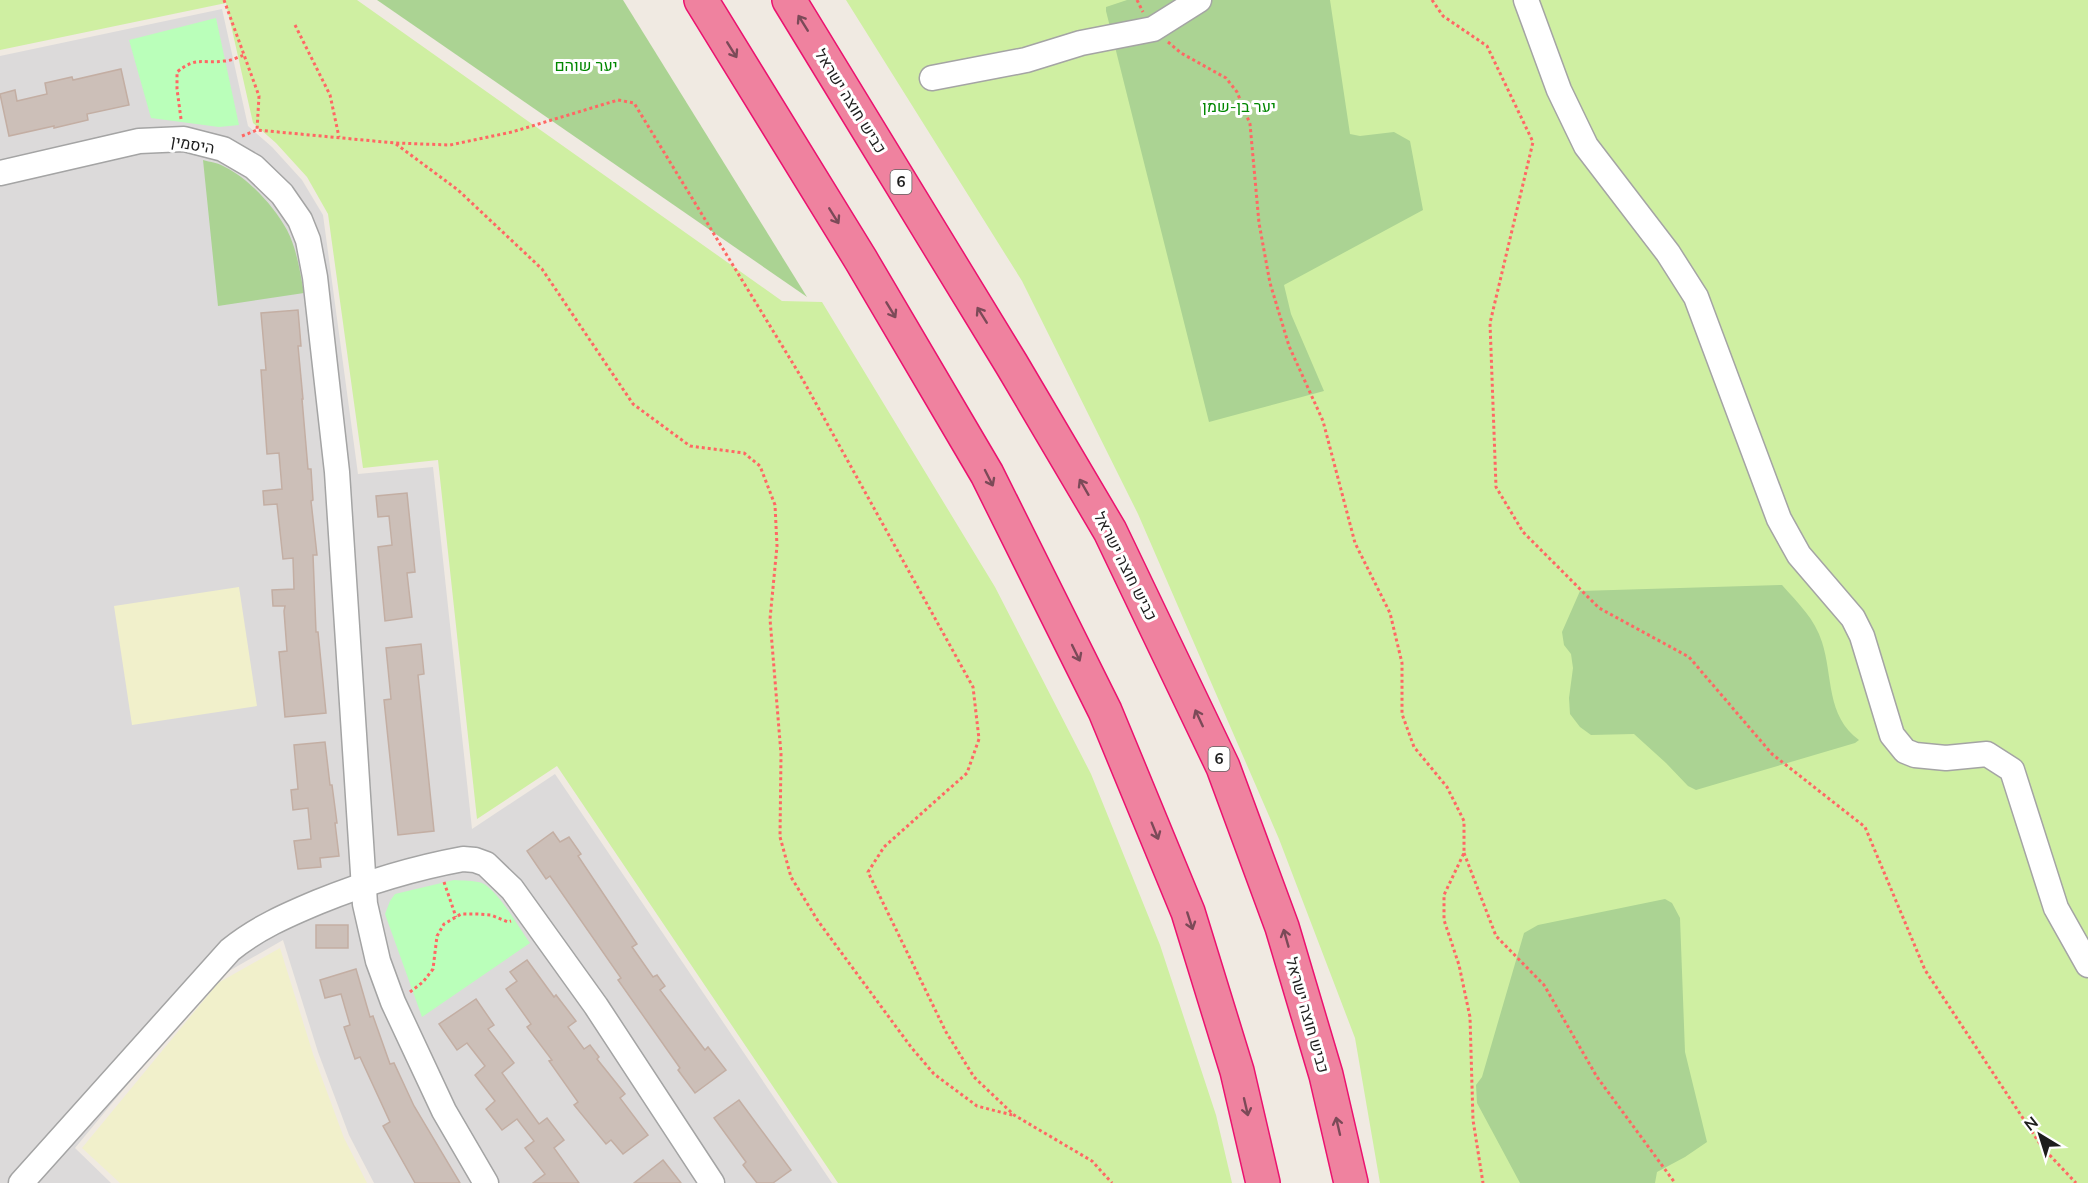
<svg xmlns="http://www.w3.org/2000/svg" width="2088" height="1183" font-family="Mulish,Heebo,sans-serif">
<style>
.residential{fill:#dcdada}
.farmland{fill:#f1f0cb}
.grass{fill:#cfefa2}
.forest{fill:#abd393}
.park{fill:#baffba}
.building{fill:#ccbfb8;stroke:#c3aea3;stroke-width:1.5}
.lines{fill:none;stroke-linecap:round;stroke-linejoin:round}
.minor-casing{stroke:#a4a4a4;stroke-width:27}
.highway-casing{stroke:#eb126f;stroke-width:36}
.path{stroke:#ff6764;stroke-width:3;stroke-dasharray:3 3;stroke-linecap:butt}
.minor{stroke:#fff;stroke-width:24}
.highway{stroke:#ef829f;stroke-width:33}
.oneway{stroke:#7b4a58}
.labels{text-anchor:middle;stroke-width:6;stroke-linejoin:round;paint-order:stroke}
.shield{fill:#fff;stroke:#616161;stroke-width:1.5}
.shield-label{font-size:15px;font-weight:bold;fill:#1d1d1d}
.park-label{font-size:16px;fill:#018700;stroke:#fff}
.street-label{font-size:16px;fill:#1d1d1d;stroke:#fff}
</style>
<rect width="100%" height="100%" fill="#f0eae2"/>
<polygon class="residential" points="222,9 248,126 272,147 302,180 323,215 358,474 433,467 472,829 555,774 832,1183 374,1183 349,1135 318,1052 283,940 215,979 75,1148 111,1183 0,1183 0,56"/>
<g class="farmland">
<polygon points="239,587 257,706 132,725 114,606"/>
<polygon points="280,948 313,1054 344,1138 367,1183 120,1183 82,1148 218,983"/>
</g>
<g class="grass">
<polygon points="0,0 357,0 782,301 822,302 995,587 1091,774 1160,945 1216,1115 1232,1183 838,1183 557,766 477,819 438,460 363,468 328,214 307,177 276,143 253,123 226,3 0,50"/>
<polygon points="846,0 2088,0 2088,1183 1380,1183 1355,1038 1279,839 1138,514 1022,281"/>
</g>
<g class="forest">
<polygon points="377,0 623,0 807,297"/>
<polygon points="1127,0 1330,0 1350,134 1360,136 1394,132 1410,141 1423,210 1284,285 1291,314 1324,391 1209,422 1106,11 1106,7"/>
<path d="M203,160C210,162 219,163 225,167C249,179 274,206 287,230C297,249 300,272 304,293L218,306Z"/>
<path d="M1782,585C1798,603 1815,619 1822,642C1833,676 1826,716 1859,740L1855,743L1696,790L1688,786L1666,763L1634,734L1591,735L1580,727L1570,714L1569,698L1573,668L1571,654L1564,645L1562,632L1580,591Z"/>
<polygon points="1665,899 1672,903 1680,918 1685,1052 1707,1142 1685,1157 1657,1172 1655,1183 1520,1183 1477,1103 1476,1085 1482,1077 1524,933 1538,925"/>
</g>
<g class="park">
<polygon points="216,18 239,125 219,127 151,118 129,40"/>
<path d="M454,880C463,881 473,880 482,883C498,890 519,928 530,943L422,1017L385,914L390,901L395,894Z"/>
</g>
<g class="building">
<polygon points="121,69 129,105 87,114 88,120 54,128 54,126 9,136 0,94 15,90 17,101 47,94 45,83 72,77 73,80"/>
<polygon points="298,310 301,346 298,346 303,399 302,399 308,469 311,469 313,500 311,501 317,555 313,555 316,632 318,632 326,713 285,717 279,652 287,651 284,611 285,606 273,606 272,590 294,589 293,558 283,559 277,504 264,505 263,491 282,489 279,453 267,454 261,370 266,370 261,313"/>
<polygon points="407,493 415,572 407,573 412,617 385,621 378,547 392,545 389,516 378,517 376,496"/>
<polygon points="421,644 424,674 418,675 434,831 398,835 384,700 391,699 386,648"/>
<polygon points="325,742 330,785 332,785 337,823 335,823 339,856 320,858 321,867 298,869 294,841 311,839 308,808 293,810 291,790 298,789 294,745"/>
<polygon points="553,832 560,842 569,837 581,854 578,856 637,944 632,947 653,977 657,975 665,986 660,990 705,1050 708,1047 726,1070 695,1093 678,1070 680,1068 618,980 621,978 550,876 546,879 527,851"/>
<rect x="316" y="925" width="32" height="23"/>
<polygon points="527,960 554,997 556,995 576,1021 568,1027 584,1049 590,1045 599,1057 597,1059 625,1094 620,1098 648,1135 623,1154 611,1140 606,1144 574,1105 578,1102 549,1061 552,1060 527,1027 531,1024 506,989 517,981 510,972"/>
<polygon points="356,969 370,1017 373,1016 390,1064 394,1063 414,1106 460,1183 415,1183 383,1126 390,1122 360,1057 355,1059 344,1027 350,1025 341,994 325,998 320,980"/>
<polygon points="476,999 494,1025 488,1029 514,1063 502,1073 539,1124 547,1118 564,1140 554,1148 579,1183 533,1183 545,1174 525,1148 534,1141 517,1119 502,1130 486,1109 495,1101 475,1075 485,1066 467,1043 457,1050 439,1024"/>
<polygon points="739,1100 791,1170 773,1183 757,1183 743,1165 746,1162 714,1118"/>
<polygon points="663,1160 681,1183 634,1183"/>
</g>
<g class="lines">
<defs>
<g id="minor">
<polyline points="1526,0 1559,90 1586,146 1668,253 1696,297 1779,519 1799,555 1853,618 1862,636 1892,735 1905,751 1915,755 1946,758 1987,754 2012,770 2056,908 2088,965"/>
<polyline points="932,78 1026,60 1081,43 1153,29 1199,0"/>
<polyline points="0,173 139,141 184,139 223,149 254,167 282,194 300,220 308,240 315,277 337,472 365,904 378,961 393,1002 444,1111 486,1183"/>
<path d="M21,1183L230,950C257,928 287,915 318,902C365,883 414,868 463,859L475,860L486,864L512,889L596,1006L712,1183"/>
</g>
<g id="highway">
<polyline points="701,0 861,260 987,474 1105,711 1188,912 1237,1071 1263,1183"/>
<polyline points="789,0 1012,365 1110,531 1223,767 1282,927 1326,1075 1351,1183"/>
</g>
</defs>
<use href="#minor" class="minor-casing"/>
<use href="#highway" class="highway-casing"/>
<g class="path">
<polyline points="224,0 259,96 257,130"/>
<polyline points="1137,0 1143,12"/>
<polyline points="1432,0 1443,16 1487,46 1533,142 1490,323 1496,487 1523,532 1599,608 1689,657 1772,754 1865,827 1925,970 2042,1147 2076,1183"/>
<polyline points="295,25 330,95 339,137"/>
<polyline points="1168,42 1181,53 1226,78 1237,92 1250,124 1259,223 1270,283 1289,346 1323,421 1355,543 1390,613 1402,663 1402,714 1414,747 1447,787 1464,821 1464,853 1444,895 1444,920 1459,965 1470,1017 1473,1120 1483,1183"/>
<path d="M181,119L177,89V72C197,56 201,64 224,61C231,61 238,57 244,55"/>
<polyline points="242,136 257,130 395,143 450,145 512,132 618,100 634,103 803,380 973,687 979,739 967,773 884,847 868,872 946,1032 974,1077 1014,1115 1092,1161 1112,1183"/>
<polyline points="396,144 458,190 542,269 633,404 690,446 744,453 760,466 775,505 777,546 770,619 781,754 780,837 791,877 818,921 911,1047 934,1074 977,1106 1012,1115"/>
<polyline points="1464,853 1496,936 1544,985 1597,1077 1675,1183"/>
<polyline points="444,882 456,917"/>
<polyline points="410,992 423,982 433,969 437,936 444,924 461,914 477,914 491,915 508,922 511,921"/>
</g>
<use href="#minor" class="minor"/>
<use href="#highway" class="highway"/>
</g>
<defs><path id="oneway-shaft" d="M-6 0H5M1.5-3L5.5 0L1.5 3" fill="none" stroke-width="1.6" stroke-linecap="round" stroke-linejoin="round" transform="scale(1.5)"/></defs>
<g class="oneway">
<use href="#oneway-shaft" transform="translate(803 23) rotate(-122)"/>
<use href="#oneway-shaft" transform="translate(732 50) rotate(58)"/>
<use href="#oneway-shaft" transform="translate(834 216) rotate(58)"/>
<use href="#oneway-shaft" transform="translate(891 310) rotate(59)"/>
<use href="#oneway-shaft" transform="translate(982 315) rotate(-122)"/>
<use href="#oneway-shaft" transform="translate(989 478) rotate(63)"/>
<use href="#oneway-shaft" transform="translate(1084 487) rotate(-120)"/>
<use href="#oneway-shaft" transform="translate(1076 653) rotate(64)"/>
<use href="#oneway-shaft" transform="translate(1199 718) rotate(-115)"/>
<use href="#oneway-shaft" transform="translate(1155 831) rotate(68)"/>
<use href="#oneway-shaft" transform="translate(1190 921) rotate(72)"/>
<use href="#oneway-shaft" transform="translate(1286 938) rotate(-106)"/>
<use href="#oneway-shaft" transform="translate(1246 1107) rotate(77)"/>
<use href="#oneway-shaft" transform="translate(1338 1126) rotate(-103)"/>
</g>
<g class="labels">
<g class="shield">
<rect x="890.5" y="170" width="21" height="24" rx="4.5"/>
<rect x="1208.5" y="747" width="21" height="24" rx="4.5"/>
</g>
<g class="shield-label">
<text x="901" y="187">6</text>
<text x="1219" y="764">6</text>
</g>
<g class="park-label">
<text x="586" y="71">יער שוהם</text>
<text x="1239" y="112">יער בן-שמן</text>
</g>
<g class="street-label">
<text transform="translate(851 101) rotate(58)" y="6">כביש חוצה ישראל</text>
<text transform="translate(193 144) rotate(10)" y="6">היסמין</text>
<text transform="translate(1126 566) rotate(63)" y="6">כביש חוצה ישראל</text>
<text transform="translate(1308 1015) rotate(74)" y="6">כביש חוצה ישראל</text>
</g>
</g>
<g transform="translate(2040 1135) rotate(322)" stroke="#ffffff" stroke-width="4.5" paint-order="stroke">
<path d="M0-4.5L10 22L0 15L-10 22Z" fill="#1d1d1d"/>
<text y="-9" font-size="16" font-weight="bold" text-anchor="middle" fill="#1d1d1d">N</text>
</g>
</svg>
